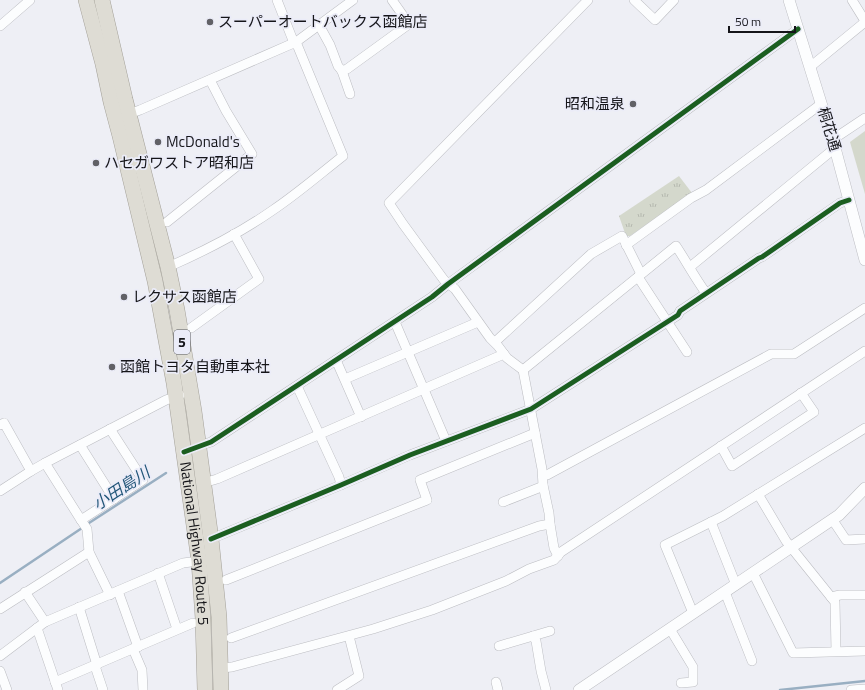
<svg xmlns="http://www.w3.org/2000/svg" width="865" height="690" font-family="'Titillium Web','Noto Sans JP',sans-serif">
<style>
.grass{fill:url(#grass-tufts)}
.pitch{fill:#d4d8cc}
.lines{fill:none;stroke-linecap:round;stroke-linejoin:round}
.stream{stroke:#99afc2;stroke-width:2.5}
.minor-casing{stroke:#bcbdc2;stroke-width:10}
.tertiary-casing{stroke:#bcbdc2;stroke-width:12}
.trunk-casing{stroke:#a3a098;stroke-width:16}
.minor{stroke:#fcfdfe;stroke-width:9}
.tertiary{stroke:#fcfdfe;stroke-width:11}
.trunk{stroke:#dedcd4;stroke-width:15}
.cycleway-casing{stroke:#ebecf8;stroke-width:8}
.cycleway{stroke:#1b5e20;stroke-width:5}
.poi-dot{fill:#616166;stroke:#ebecf8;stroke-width:1.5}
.labels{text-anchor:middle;stroke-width:3.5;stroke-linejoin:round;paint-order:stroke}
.shield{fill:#ebecf8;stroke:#55565c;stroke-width:1}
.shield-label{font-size:14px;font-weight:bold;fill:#151519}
.poi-label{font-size:15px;fill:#151519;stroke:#ebecf8;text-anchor:start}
.street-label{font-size:15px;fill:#151519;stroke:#ebecf8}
.water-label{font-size:16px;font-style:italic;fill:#1f5477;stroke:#ebecf8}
</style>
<defs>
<pattern id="grass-tufts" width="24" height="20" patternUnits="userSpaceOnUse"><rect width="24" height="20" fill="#d4d8cc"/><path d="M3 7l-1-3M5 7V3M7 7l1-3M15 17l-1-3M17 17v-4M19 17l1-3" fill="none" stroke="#b5b8af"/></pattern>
</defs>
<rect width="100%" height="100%" fill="#eeeff5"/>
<polygon class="grass" points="679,176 692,193 630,236 626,236 619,216"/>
<polygon class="pitch" points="865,131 865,194 850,142"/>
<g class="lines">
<g class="stream">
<polyline points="89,523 166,473"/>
<polyline points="0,583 82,528"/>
<polyline points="780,690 865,681"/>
</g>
<defs>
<g id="minor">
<polyline points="277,0 292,38 294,44"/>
<polyline points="634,0 655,20 674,0"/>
<polyline points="852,0 865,21"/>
<polyline points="319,25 330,45 338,66 342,71 350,94"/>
<polyline points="0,26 30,0"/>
<polyline points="810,67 865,22"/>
<polyline points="342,71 347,69 409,24 392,0"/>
<polyline points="126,115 140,110 296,42 353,0"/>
<polyline points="832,140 865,118"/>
<polyline points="167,222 252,154 226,111 210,80"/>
<polyline points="626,245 691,198 706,190 821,104"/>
<path d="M168,267C205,251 240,233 273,210C297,194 320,174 343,156L296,42"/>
<polyline points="690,267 835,148"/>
<polyline points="638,277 687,352"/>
<polyline points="395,322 446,441"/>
<polyline points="191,328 259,279 234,234"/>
<polyline points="495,342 591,254 622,236 641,274"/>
<polyline points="336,360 361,417"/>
<path d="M523,370L676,246C686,261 695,278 706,293"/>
<polyline points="345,379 478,322"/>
<polyline points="297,386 339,477 341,485"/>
<polyline points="0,425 4,423 31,471"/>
<polyline points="80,445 114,499"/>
<polyline points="721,446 732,466 814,412 801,393"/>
<polyline points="195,447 211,442 432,297 448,284 798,29"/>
<polyline points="45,463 81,520 143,480 110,429"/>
<polyline points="543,476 547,475 771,354 794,354 865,308"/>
<path d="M203,483L217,479C313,438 408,395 504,354"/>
<polyline points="0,491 31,471 45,463 166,400 180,395"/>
<polyline points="758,494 786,541 835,602 836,651"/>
<polyline points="503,502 541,487 543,485"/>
<polyline points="832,519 846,540 865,539"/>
<polyline points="81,520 87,529 89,552 110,595"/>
<polyline points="711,522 736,585"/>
<polyline points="211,539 341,485 410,455 531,409 678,315 680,311 759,258 762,257 840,203 849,200"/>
<polyline points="558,556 554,548 550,524 549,513 543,485 542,469 523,370 507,358 498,346 490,338 455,289 444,280 403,224 389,203 588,0"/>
<polyline points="158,573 177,629"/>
<polyline points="753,573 793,653 865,651"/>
<polyline points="226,580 427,500 420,480 535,433"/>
<polyline points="118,591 138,647"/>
<polyline points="25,592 45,622"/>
<polyline points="725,592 752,661"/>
<polyline points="831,597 840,595 865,595"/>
<polyline points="79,607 97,665"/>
<polyline points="0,609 89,552"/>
<polyline points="693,613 665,545 723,516 865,428"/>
<polyline points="37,628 58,690"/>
<polyline points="670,629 693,667 693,682 681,683"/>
<polyline points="533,636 536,641 541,671 546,690"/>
<polyline points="231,638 539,526 550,524"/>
<polyline points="499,646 550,631"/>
<polyline points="133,649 142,670 143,690"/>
<polyline points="0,656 45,622 183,563 199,561"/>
<polyline points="95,666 103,690"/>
<polyline points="221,668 232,667 373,629 432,610 506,581 529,569 554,560 561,552 865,351"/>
<polyline points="0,671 7,690"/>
<polyline points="55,682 193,623"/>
<polyline points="496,682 498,690"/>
<polyline points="337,690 359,676 349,636"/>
<polyline points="851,690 865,689"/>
</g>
<g id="tertiary">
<polyline points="789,0 835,148 865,260"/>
<polyline points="579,690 839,515 865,488"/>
</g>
<g id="trunk">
<path id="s1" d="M86,0L103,64L111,102L120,136L155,281L174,383L199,561L203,619L205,690"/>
<polyline points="102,0 125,99 168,267 177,310 194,411 211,539 219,617 221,690"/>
</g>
</defs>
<use href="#minor" class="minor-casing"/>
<use href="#tertiary" class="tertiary-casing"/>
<use href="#trunk" class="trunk-casing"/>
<use href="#minor" class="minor"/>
<use href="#tertiary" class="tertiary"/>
<use href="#trunk" class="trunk"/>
<defs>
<g id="cycleway">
<polyline points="184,452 211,442 432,297 448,284 798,29"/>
<polyline points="211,539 341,485 410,455 531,409 678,315 680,311 759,258 762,257 840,203 849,200"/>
</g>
</defs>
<use href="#cycleway" class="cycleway-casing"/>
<use href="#cycleway" class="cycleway"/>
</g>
<g class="poi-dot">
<circle cx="210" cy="22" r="4"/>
<circle cx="633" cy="104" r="4"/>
<circle cx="158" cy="142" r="4"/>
<circle cx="96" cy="163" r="4"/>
<circle cx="124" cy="297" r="4"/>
<circle cx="112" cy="367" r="4"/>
</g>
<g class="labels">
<rect class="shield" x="174" y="330" width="16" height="24" rx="3"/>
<g class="shield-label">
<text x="182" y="347">5</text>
</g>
<g class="poi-label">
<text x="218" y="27">スーパーオートバックス函館店</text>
<text x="625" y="109" text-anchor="end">昭和温泉</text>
<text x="166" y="147">McDonald's</text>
<text x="104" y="168">ハセガワストア昭和店</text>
<text x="132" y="302">レクサス函館店</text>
<text x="120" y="372">函館トヨタ自動車本社</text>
</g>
<g class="street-label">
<text transform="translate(829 129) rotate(73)" y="5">桐花通</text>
<text dy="5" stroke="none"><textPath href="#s1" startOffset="555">National Highway Route 5</textPath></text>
</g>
<g class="water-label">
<text transform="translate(121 488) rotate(-33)" y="6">小田島川</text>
</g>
</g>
<path d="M729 26v6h66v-6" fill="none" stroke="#151519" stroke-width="2"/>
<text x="735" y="26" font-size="12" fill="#151519" stroke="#ebecf8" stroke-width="3" paint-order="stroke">50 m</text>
</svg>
